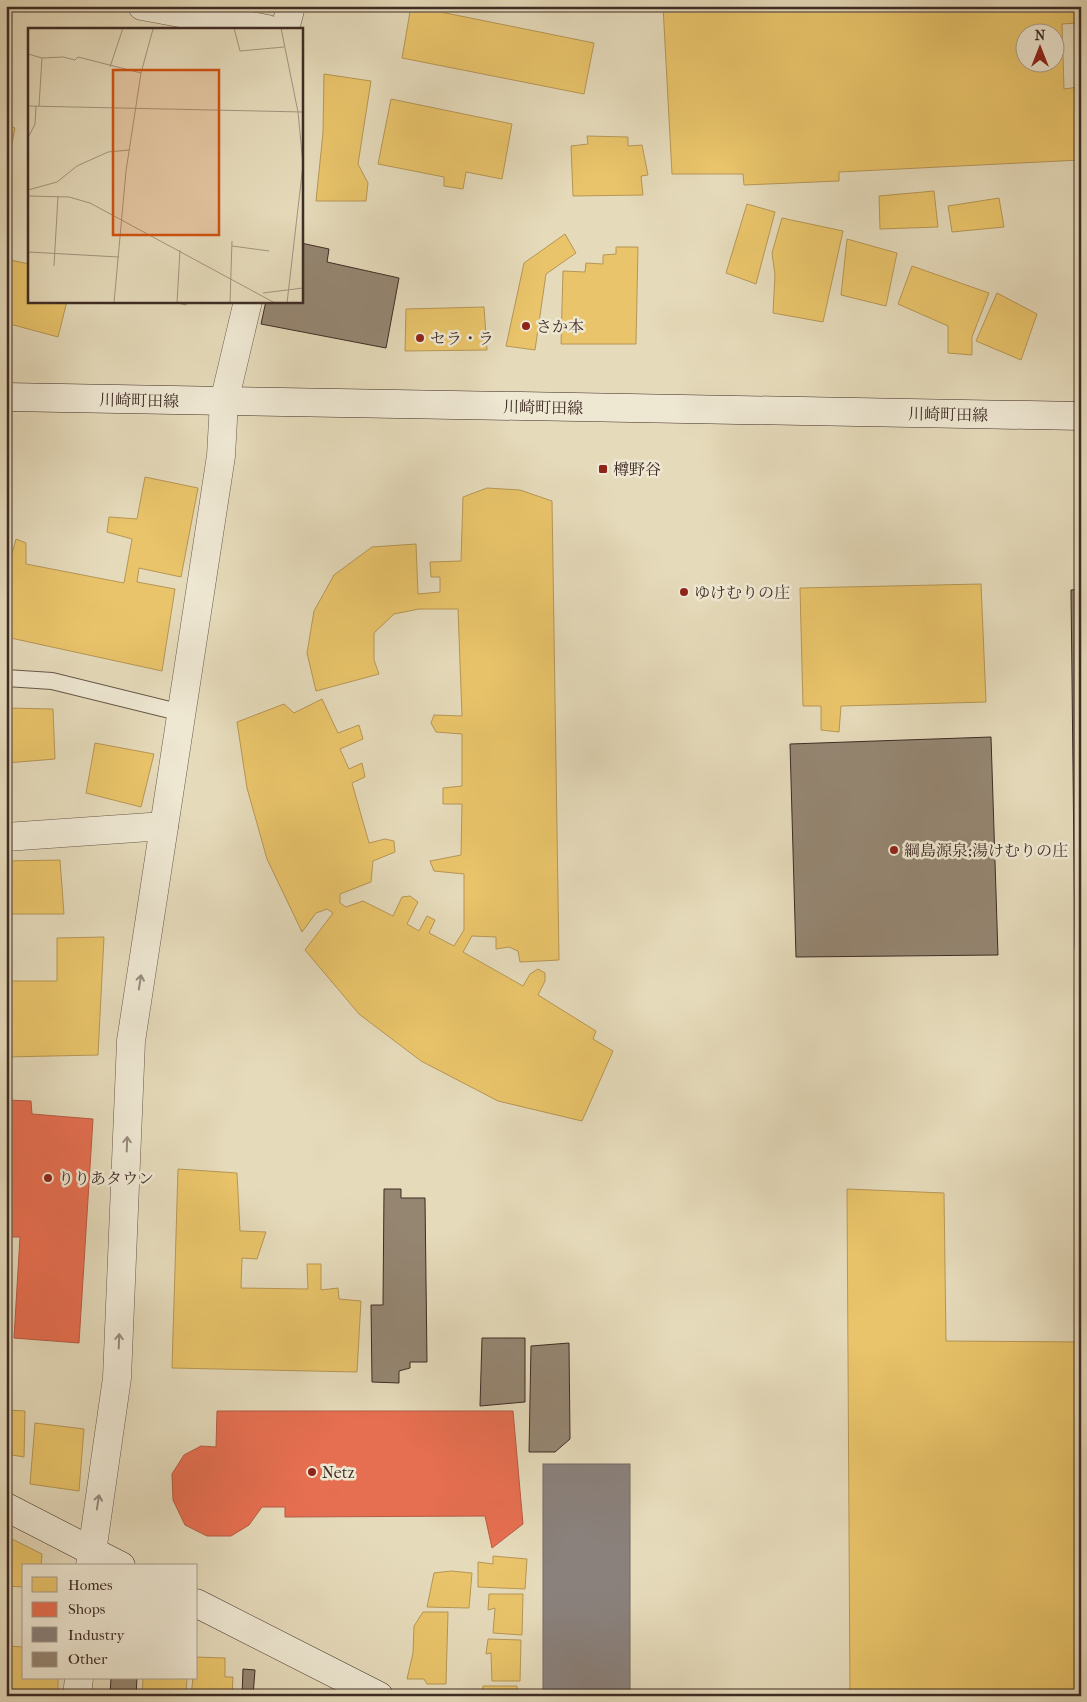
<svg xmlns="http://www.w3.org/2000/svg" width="1087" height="1702" font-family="'IM FELL French Canon','Noto Serif JP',serif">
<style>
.homes{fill:#e9c46a;stroke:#b69655;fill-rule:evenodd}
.shops{fill:#e76f51;stroke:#b55b44}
.industry{fill:#8a817c;stroke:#746862}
.building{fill:#958672;stroke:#3f2c25}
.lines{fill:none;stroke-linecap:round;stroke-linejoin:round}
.lane-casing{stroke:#68584a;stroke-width:18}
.street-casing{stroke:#68584a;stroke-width:29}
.secondary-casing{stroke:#3f2c25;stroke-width:29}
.lane{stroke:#eee7d2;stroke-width:16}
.street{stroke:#eee7d2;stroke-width:28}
.secondary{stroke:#eee7d2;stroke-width:28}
.oneway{stroke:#968a7c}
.poi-dot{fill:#8f2418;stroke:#eee7d2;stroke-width:2}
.labels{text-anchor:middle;stroke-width:5;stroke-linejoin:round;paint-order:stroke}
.poi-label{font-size:16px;fill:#3f2c25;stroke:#eee7d2;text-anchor:start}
.street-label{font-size:16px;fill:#3f2c25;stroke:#eee7d2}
.inset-road{fill:none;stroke:#a3947e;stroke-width:1}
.view{fill:#cf5210;fill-opacity:0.15;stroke:#cf5210;stroke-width:2.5}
.inset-edge{fill:none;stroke:#3f2c25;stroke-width:2.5}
</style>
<rect width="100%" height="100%" fill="#e5daba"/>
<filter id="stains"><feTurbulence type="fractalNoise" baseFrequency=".004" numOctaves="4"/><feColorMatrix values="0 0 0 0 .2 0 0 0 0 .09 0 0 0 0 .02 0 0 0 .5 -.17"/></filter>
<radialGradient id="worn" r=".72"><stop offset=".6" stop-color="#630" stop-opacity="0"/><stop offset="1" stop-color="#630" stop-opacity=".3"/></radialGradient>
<g class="homes">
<polygon points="243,6 259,6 258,10"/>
<polygon points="411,6 594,43 584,94 402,58"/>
<path d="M663,6H1076L1077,23L1062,24L1064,89L1078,87L1080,160L839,172V181L744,185L743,174H672ZM1024,32H1054V62H1024Z"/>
<polygon points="324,74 371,81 358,164 368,183 366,201 316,201 323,133"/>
<polygon points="391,99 512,124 502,179 466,172 463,189 444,186 444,177 378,164"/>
<polygon points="6,125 15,128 6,175"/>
<polygon points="587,136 628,137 628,146 642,145 648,175 641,176 643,195 573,196 571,146 588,144"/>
<polygon points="934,191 938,227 880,229 879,196"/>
<polygon points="999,198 1004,227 952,232 948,206"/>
<polygon points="747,204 775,212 756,284 726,273"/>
<polygon points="782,218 843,231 823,322 773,313 775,275 772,253"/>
<polygon points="565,234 576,253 546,274 535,350 506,346 524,263"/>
<polygon points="847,239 897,253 886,306 841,295"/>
<polygon points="616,247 638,247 636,344 561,344 563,271 585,272 586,263 603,264 603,255 616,254"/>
<polygon points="6,259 29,264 29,301 67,301 58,337 6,323"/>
<polygon points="912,266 989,293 972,337 972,355 948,353 948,326 898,304"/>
<polygon points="997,293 1037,314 1021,360 976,341"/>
<polygon points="171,301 186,301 186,305"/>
<polygon points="484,307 487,350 405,351 406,309"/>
<polygon points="145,477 198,488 181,577 139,568 137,582 175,589 162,671 6,637 6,561 10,561 16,539 26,543 26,564 124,583 132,539 107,532 109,517 137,519"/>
<polygon points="487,488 520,490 552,501 559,960 520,962 518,951 509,947 496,949 496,937 472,936 463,952 523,986 530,974 538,969 545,973 545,981 538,995 596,1031 593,1039 613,1051 582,1121 498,1101 421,1061 359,1014 305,950 333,913 327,909 316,913 302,932 267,859 247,788 237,722 284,704 294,713 322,699 338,733 359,725 363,739 340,749 349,769 362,763 365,777 352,783 369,843 385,839 394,841 395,852 373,861 371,882 340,894 340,903 346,907 363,901 393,916 402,897 410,896 418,902 407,924 419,931 427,916 435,920 429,933 454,946 464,930 464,874 434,871 430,861 461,855 462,804 443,804 443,788 462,786 462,734 436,732 431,723 434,715 462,716 458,609 419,609 394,614 374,633 374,660 379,674 316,691 307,653 314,611 334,575 372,547 416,544 418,594 440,592 440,577 431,577 430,562 461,561 463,497"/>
<polygon points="981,584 986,702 841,706 839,732 821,730 821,706 803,706 800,588"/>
<polygon points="6,708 53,709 55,759 6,763"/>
<polygon points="95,743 154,754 141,807 86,793"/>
<polygon points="60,860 64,914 6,914 6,861"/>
<polygon points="104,937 98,1055 6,1057 6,981 57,981 57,938"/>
<polygon points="178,1169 237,1173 240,1231 266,1232 257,1259 242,1258 241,1288 308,1289 307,1264 321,1264 321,1290 338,1288 339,1299 361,1301 357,1372 172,1368"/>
<polygon points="847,1189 944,1193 946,1341 1081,1342 1081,1696 850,1696"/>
<polygon points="6,1410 25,1411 24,1457 6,1454"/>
<polygon points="35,1423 84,1429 79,1491 30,1484"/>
<polygon points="6,1536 42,1554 41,1566 24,1566 24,1587 6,1586"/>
<polygon points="493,1556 527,1559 525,1589 478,1587 478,1562 493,1564"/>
<polygon points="451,1571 472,1573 469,1608 427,1607 434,1573"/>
<polygon points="489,1594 523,1594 522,1635 493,1633 495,1608 488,1610"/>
<polygon points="423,1612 448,1612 446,1684 427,1684 424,1679 407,1679 413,1653 414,1626"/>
<polygon points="488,1639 521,1640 520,1681 492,1681 491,1653 486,1654"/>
<polygon points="6,1646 24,1647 24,1678 58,1678 58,1692 6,1690"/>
<polygon points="196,1657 225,1658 225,1677 233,1677 232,1696 191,1696 193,1678 196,1678"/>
<polygon points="143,1678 187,1678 186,1696 142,1696"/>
<polygon points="483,1686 517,1686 517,1696 481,1696"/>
</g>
<g class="shops">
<polygon points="6,1100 31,1101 32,1114 93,1119 79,1343 14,1338 20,1237 6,1237"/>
<polygon points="217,1411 513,1411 523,1524 492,1548 485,1516 285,1517 285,1507 262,1507 249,1525 231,1536 207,1536 185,1525 173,1500 172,1474 184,1455 201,1446 216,1447"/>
</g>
<rect class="industry" x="543" y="1464" width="87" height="232"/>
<g class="building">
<polygon points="6,97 10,99 7,111 6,111"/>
<polygon points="301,243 329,249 327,262 399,278 386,348 261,324 266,301 301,301"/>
<polygon points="1081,589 1081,949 1075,949 1071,590"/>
<polygon points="991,737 998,955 796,957 790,744"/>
<polygon points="384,1189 401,1189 401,1198 425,1198 427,1362 410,1362 410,1368 399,1371 399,1383 372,1382 371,1305 383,1305"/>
<polygon points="482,1338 525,1338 525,1402 480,1406"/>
<polygon points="569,1343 570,1439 555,1452 529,1452 531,1346"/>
<polygon points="243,1669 255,1670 253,1696 242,1696"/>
<polygon points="111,1678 137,1678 136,1696 110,1696"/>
</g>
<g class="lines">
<defs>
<polyline id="lane" points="6,678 52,681 182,713"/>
<g id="street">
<polyline points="142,6 267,29"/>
<polyline points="285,29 291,6"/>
<polyline points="6,837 164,826"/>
<polyline points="90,1566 117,1378 131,1041 221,456 224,402 248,301"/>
<polyline points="77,1696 79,1678"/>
</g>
<g id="secondary">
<polyline points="6,397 1081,416"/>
<polyline points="6,1507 121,1566"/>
<polyline points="196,1603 379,1696"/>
</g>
</defs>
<use href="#lane" class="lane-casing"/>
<use href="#street" class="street-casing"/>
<use href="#secondary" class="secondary-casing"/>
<use href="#lane" class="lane"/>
<use href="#street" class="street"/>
<use href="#secondary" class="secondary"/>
</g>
<defs><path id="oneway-shaft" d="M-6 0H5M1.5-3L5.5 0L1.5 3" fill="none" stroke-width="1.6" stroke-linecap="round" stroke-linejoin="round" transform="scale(1.25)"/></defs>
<g class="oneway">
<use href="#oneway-shaft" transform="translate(140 982) rotate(-81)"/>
<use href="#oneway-shaft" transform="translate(127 1144) rotate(-88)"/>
<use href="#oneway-shaft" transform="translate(119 1341) rotate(-88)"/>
<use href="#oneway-shaft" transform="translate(98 1502) rotate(-81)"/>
</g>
<g class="poi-dot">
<circle cx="526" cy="326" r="5"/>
<circle cx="420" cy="338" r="5"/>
<rect x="598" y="464" width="10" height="10" rx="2.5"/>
<circle cx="684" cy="592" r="5"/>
<circle cx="894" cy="850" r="5"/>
<circle cx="48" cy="1178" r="5"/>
<circle cx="312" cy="1472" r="5"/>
</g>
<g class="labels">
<g class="poi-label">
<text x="536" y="332">さか本</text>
<text x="430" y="344">セラ・ラ</text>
<text x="613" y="475">樽野谷</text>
<text x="694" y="598">ゆけむりの庄</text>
<text x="904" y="856">綱島源泉;湯けむりの庄</text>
<text x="58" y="1184">りりあタウン</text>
<text x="322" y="1478">Netz</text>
</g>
<g class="street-label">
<text transform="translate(139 400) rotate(1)" y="6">川崎町田線</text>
<text transform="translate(543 407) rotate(1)" y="6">川崎町田線</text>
<text transform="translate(948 414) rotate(1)" y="6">川崎町田線</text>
</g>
</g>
<g transform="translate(28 28)">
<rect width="275" height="275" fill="#e5daba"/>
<path class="inset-road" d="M112,0H136M206,0L212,23L256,19M253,0L270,84L275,136M0,26L14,30L11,78M14,30L35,29L47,32L50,29L113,45M82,39L95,0M0,78L275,84M0,110L7,96L8,78M0,162L29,154L49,138L80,124L101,122M0,168L41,169L62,175L247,275M204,218L241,223M0,224L91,229M26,238L30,168M235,265L275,260M86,275L98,143L113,45L125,1M149,275L152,222M202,275L204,213M259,275L275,137"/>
<path class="view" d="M85,42H191V207H85Z"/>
<rect width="275" height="275" class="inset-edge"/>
</g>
<rect width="1087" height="1702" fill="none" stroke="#e5daba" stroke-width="25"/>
<rect x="8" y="8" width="1072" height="1687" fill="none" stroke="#3f2c25" stroke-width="2.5"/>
<rect x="12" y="12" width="1062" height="1677" fill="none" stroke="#3f2c25"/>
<rect x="22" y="1564" width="175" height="115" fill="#eee7d2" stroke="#a89c8d"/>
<rect x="32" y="1577" width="25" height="15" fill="#e9c46a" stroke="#a89c8d"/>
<text x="68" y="1590" font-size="15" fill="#3f2c25">Homes</text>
<rect x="32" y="1602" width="25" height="15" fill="#e76f51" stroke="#a89c8d"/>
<text x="68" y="1614" font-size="15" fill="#3f2c25">Shops</text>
<rect x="32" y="1627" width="25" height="15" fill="#8a817c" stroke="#a89c8d"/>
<text x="68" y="1640" font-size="15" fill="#3f2c25">Industry</text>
<rect x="32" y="1652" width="25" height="15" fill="#958672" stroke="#a89c8d"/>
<text x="68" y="1664" font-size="15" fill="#3f2c25">Other</text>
<g transform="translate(1040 48)"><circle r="24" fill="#eee7d2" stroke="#a89c8d"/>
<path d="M0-4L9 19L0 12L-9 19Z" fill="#8f2418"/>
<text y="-8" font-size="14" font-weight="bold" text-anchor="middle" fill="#3f2c25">N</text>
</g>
<rect width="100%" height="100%" filter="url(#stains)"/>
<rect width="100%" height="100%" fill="url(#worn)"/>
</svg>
